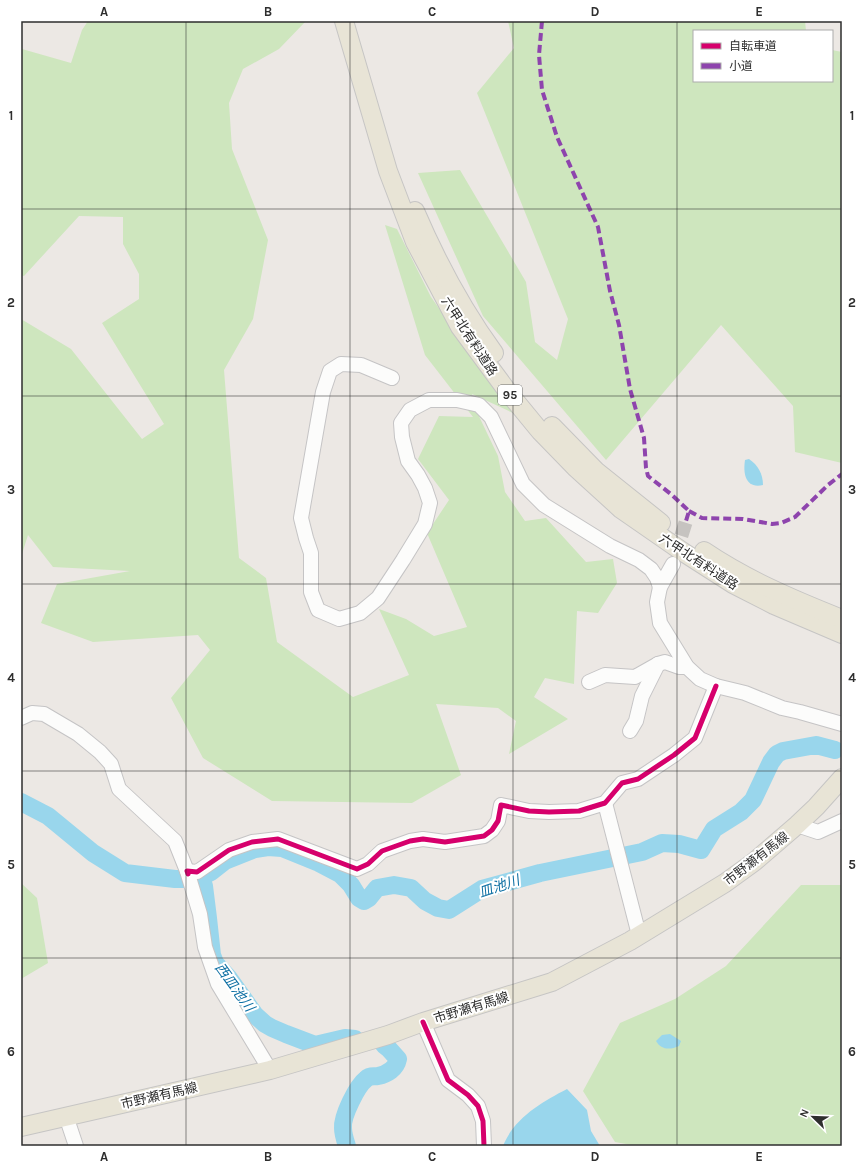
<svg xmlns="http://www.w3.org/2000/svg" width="863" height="1167" font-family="Karla,'Noto Sans JP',sans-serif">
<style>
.green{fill:#cee6be}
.water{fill:#99d6ec}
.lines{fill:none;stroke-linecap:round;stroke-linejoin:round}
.river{stroke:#99d6ec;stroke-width:18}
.minor-tunnel{stroke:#c6c3c0;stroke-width:14;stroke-dasharray:14 7;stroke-linecap:butt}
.minor-casing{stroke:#c5c4c5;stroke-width:16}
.major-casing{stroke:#c6c5c4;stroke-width:20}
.minor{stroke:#fcfcfb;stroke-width:14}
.major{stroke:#e8e4d6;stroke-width:18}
.quiet{stroke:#8e44ad;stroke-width:4;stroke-dasharray:8 4;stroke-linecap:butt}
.cycleway-casing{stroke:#fff;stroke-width:8}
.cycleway{stroke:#d6006c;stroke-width:5}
.grid{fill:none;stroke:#2e2e2e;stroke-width:1;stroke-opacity:0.55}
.labels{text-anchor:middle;stroke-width:4;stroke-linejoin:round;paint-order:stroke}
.shield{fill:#fff;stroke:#6d6d6d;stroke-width:1}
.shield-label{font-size:12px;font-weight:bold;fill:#2e2e2e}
.street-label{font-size:13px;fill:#2e2e2e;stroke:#fff}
.water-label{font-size:14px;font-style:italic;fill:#0d6fa3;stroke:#fff}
.neatline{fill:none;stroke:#2e2e2e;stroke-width:1.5}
.grid-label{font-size:13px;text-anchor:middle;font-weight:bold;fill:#2e2e2e}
</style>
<rect width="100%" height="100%" fill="#ece8e4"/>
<g class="green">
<polygon points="88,21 306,21 279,49 243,69 229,103 232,149 268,240 253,319 224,370 239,558 266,578 277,642 353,697 409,675 379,609 406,619 434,636 467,627 427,533 449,500 418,459 439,416 473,417 425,355 385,225 397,229 431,297 513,413 472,394 476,410 498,456 505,492 525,521 546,518 586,562 613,559 617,583 598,613 577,611 574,684 545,678 534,697 568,719 509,754 516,721 498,708 436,704 461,775 412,803 272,801 203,758 171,698 210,650 198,635 93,642 41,623 57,584 130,571 53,567 28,535 21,557 21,319 71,349 142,439 164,424 102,323 139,299 139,274 123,244 123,217 79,216 24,276 21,275 21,48 22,49 71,63 82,30"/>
<polygon points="508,21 805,21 806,31 694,31 694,81 832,81 832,50 842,52 842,463 795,452 793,406 721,325 606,460 483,316 418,173 460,170 526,282 535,342 557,360 568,319 477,93 514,48"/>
<polygon points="21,883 37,898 48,963 21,979"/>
<polygon points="801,885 842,885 842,1146 637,1146 615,1142 583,1091 620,1023 675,999 726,966"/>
</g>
<g class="water">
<path d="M749,459C758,465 763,474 763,485C745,489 743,473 745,460Z"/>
<path d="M670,1034L681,1041L679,1046C670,1050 661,1050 656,1041L662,1035Z"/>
<path d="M567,1089L587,1110L591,1131L600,1146H503C514,1118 542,1102 567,1089Z"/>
</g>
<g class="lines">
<g class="river">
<polyline points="21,802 48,816 93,853 125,873 175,879 188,879 201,877 211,872 225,861 255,849 268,847 282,848 319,863 340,874 351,885 359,898 364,901 369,898 377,888 394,885 411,888 425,901 438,908 449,910 482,889 540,873 642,852 662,843 679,844 701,850 714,829 741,812 753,800 771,762 777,754 783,751 816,745 835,750"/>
<polyline points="201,877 204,886 208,918 212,955 215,963 228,977 255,1015 265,1024 272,1028 286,1034 315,1045 345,1038 355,1039"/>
<path d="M347,1146C345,1140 343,1134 343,1128C342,1116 357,1086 366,1079C370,1075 374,1077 378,1076C387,1074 396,1069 398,1059L389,1049L384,1045"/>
</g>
<polyline class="minor-tunnel" points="675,556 686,521"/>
<defs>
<g id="minor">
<polyline points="392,378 361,365 341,364 330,371 323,392 301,518 306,538 311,553 311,592 318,610 339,619 360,613 378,598 403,560 425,524 430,503 425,488 418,475 408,461 402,437 401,423 410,410 429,400 457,400 479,405 491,417 523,484 544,505 610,546 639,560 651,569 657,578 660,587"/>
<polyline points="673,564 660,587 657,602 660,623 687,667 700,679 716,686 745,693 782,708 800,712 842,724"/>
<polyline points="589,682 605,675 635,677 658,664 665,662 679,667 687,667"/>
<polyline points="21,718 32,713 44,714 78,734 100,752 111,764 119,789 175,841 187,871 200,914 205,947 218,984 270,1070"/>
<polyline points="630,731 636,721 642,696 658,664"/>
<polyline points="605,803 639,935"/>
<polyline points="797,825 818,832 842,821"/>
<polyline points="187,871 197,872 229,850 252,842 278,839 357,869 368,864 382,851 410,841 423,839 445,842 484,836 492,830 498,821 501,805 529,811 549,812 579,811 605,803 622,783 638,779 674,755 695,738 716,686"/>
<polyline points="423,1022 448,1080 468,1095 478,1106 483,1121 484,1146"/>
<polyline points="66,1116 76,1146"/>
</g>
<g id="major">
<polyline points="344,21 388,171 415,242 460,327 508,392 540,431 575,467 621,509 683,552 733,584 774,605 842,634"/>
<path d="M415,211C436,260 462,309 494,353"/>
<polyline points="552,426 596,471 661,523"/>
<path d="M704,551C747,580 794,600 842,619"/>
<polyline points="21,1127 270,1070 388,1035 423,1022 552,982 630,941 725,883 754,862 797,825 816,807 842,778"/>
</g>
</defs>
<use href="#minor" class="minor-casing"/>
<use href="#major" class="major-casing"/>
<use href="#minor" class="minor"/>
<use href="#major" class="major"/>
<g class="quiet">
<polyline points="542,21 539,55 542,90 557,137 598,227 610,291 619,325 630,389 644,438 646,468 648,476 672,495 689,511 686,521"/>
<polyline points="689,511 702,518 743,519 772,524 781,523 795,517 828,485 842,474"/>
</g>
<defs>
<g id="cycleway">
<polyline points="188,874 187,871 197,872 229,850 252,842 278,839 357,869 368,864 382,851 410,841 423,839 445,842 484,836 492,830 498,821 501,805 529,811 549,812 579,811 605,803 622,783 638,779 674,755 695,738 716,686"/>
<polyline points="423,1022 448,1080 468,1095 478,1106 483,1121 484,1146"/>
</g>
</defs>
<use href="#cycleway" class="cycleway-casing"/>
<use href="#cycleway" class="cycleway"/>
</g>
<path class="grid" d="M186,21V1146M350,21V1146M513,21V1146M677,21V1146M21,209H842M21,396H842M21,584H842M21,771H842M21,958H842"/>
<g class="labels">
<rect class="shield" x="498" y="385" width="24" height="20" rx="3"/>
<g class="shield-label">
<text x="510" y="399">95</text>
</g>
<g class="street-label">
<text transform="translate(470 336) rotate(57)" y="5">六甲北有料道路</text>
<text transform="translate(699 561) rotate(33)" y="5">六甲北有料道路</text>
<text transform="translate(756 858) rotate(-38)" y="5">市野瀬有馬線</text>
<text transform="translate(471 1007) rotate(-17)" y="5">市野瀬有馬線</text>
<text transform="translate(159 1095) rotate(-13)" y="5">市野瀬有馬線</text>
</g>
<g class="water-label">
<text transform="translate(499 886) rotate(-19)" y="5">皿池川</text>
<text transform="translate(235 987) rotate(54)" y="5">西皿池川</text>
</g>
</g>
<rect width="863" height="1167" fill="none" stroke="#ffffff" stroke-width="44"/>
<rect x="693" y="30" width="140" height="52" fill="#ffffff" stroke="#ababab"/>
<rect x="701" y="43" width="20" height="6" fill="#d6006c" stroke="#ababab"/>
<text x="729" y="50" font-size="12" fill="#2e2e2e">自転車道</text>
<rect x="701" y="63" width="20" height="6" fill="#8e44ad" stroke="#ababab"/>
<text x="729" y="70" font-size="12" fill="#2e2e2e">小道</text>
<g transform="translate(813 1117) rotate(293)" stroke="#ffffff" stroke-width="3" paint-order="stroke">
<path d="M0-3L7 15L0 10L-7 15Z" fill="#2e2e2e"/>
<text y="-6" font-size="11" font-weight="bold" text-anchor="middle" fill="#2e2e2e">N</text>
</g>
<rect x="22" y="22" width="819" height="1123" class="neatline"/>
<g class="grid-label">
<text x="104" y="16">A</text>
<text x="268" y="16">B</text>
<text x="432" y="16">C</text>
<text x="595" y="16">D</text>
<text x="759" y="16">E</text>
<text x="11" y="120">1</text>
<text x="852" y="120">1</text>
<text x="11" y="307">2</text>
<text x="852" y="307">2</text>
<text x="11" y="494">3</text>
<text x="852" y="494">3</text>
<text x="11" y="682">4</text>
<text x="852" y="682">4</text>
<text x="11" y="869">5</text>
<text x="852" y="869">5</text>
<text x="11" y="1056">6</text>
<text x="852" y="1056">6</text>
<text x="104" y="1161">A</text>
<text x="268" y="1161">B</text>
<text x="432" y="1161">C</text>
<text x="595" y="1161">D</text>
<text x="759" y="1161">E</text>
</g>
</svg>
